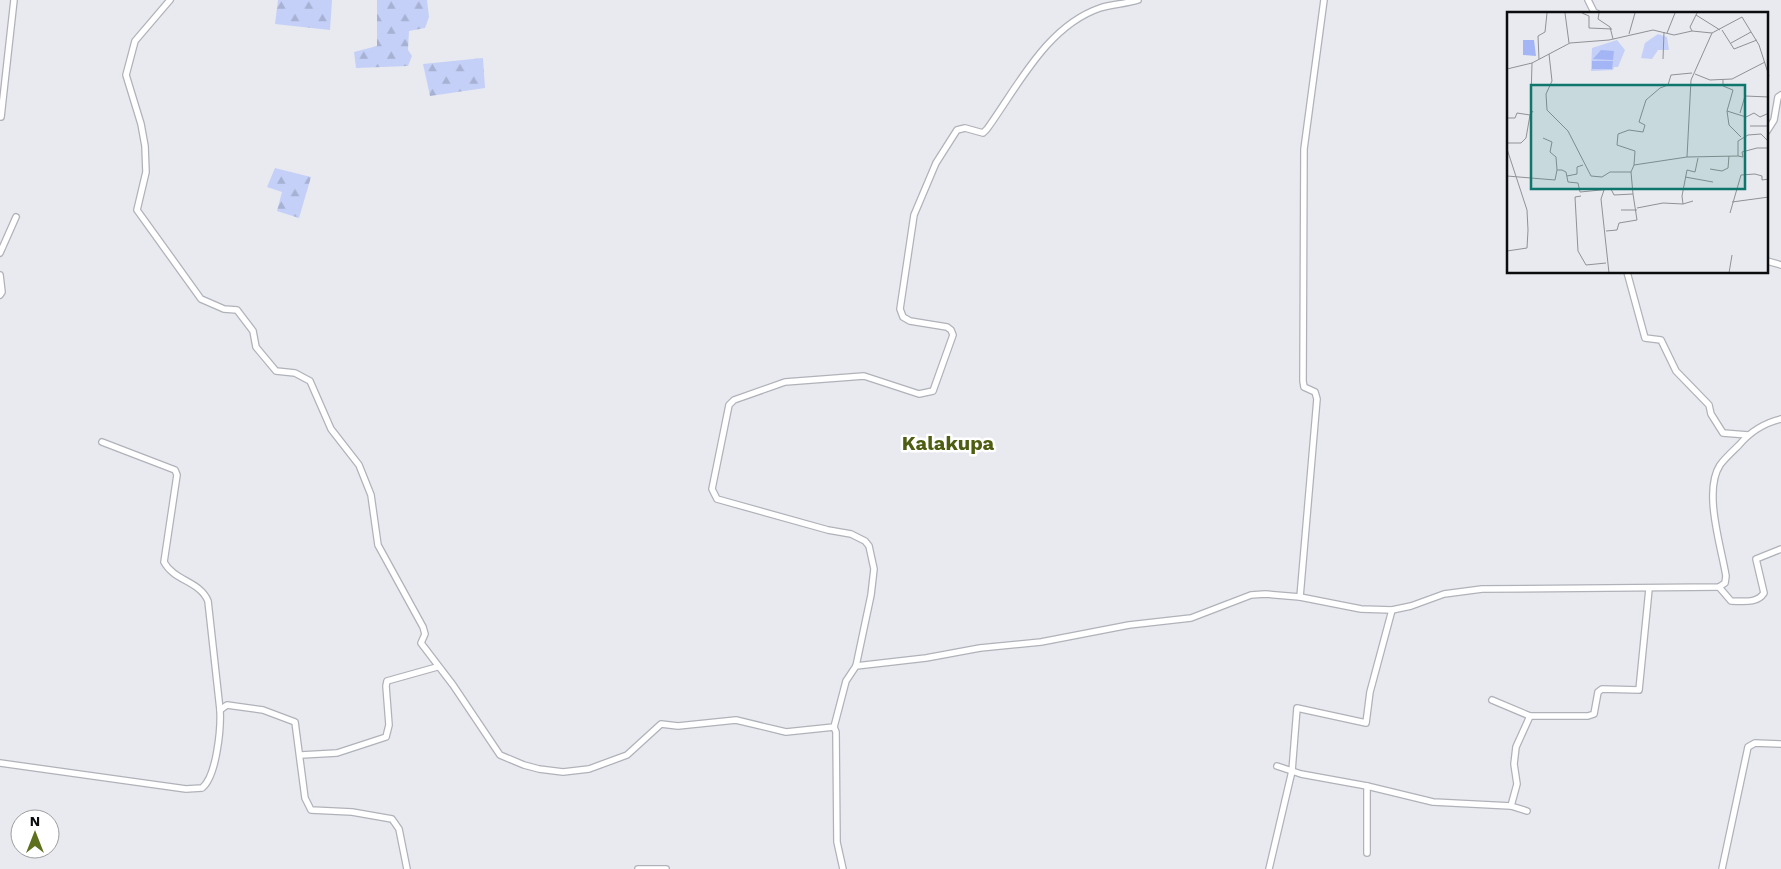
<svg xmlns="http://www.w3.org/2000/svg" width="1781" height="869" font-family="'Work Sans',sans-serif">
<style>
.forest{fill:url(#forest-firs)}
.lines{fill:none;stroke-linecap:round;stroke-linejoin:round}
.street-casing{stroke:#b0b2b9;stroke-width:8}
.street{stroke:#fff;stroke-width:5.5}
.labels{text-anchor:middle;stroke-width:5;stroke-linejoin:round;paint-order:stroke}
.quarter-label{font-size:20px;font-weight:bold;fill:#4d5d11;stroke:#fff}
.inset-road{fill:none;stroke:#909196;stroke-width:1}
.view{fill:#0f766e;fill-opacity:0.15;stroke:#0f766e;stroke-width:2.5}
.inset-edge{fill:none;stroke:#0b0c0e;stroke-width:2.5}
</style>
<defs>
<pattern id="forest-firs" width="22" height="20" patternUnits="userSpaceOnUse" patternTransform="scale(1.25)"><rect width="22" height="20" fill="#c4d0f7"/><path d="M5 1l3.5 6h-7zM16 11l3.5 6h-7z" fill="#a7b1d3"/></pattern>
</defs>
<rect width="100%" height="100%" fill="#e8eaf0"/>
<g class="forest">
<polygon points="278,0 332,0 330,30 275,24"/>
<polygon points="377,0 427,0 429,17 425,28 409,31 408,50 412,56 408,66 356,68 354,52 377,46"/>
<polygon points="483,58 485,88 430,96 423,64"/>
<polygon points="275,168 311,177 299,218 277,211 282,192 267,187"/>
</g>
<g class="lines">
<defs>
<g id="street">
<polyline points="170,0 135,41 126,75 141,124 145,146 146,172 137,210 201,299 224,309 237,310 253,331 256,347 276,371 295,373 310,381 331,429 359,465 371,495 378,545 423,627 425,634 421,643 453,685 500,755 524,765 539,769 563,772 589,769 627,755 661,724 678,726 736,720 786,732 834,727 846,681 856,666 926,658 980,648 1041,642 1129,625 1191,618 1251,595 1265,594 1300,597 1317,399 1315,392 1304,387 1303,381 1304,149 1324,0"/>
<polyline points="1588,0 1594,12 1598,14"/>
<polyline points="1,117 14,0"/>
<polyline points="1767,131 1774,120 1778,97 1781,95"/>
<polyline points="0,253 16,217"/>
<polyline points="1767,261 1781,265"/>
<polyline points="1627,272 1645,338 1661,340 1676,371 1709,405 1711,414 1723,433 1748,435"/>
<polyline points="0,275 2,292 0,295"/>
<path d="M102,442L175,470L177,475L164,562C174,581 200,581 208,601L220,710"/>
<path d="M1719,587L1731,601C1743,601 1757,604 1764,593L1756,559L1781,549"/>
<path d="M1300,597L1361,609L1392,610L1411,606L1444,594L1482,589L1719,587L1725,583L1726,576C1721,546 1703,491 1720,465C1725,458 1733,451 1739,445C1750,432 1764,423 1781,419"/>
<path d="M856,666L871,595L874,569L869,546L865,541L851,534L828,530L717,499L712,489L729,405L734,400L785,382L864,376L919,394L933,391L953,335L951,330L947,327L910,321L903,317L900,309L914,215L936,163L957,130L965,128L983,133L987,129C1018,86 1047,26 1100,8C1112,4 1126,4 1138,0"/>
<polyline points="1492,700 1530,716 1588,716 1594,714 1598,692 1602,689 1639,690 1649,589"/>
<polyline points="834,727 836,732 837,842 843,869"/>
<polyline points="301,755 337,753 386,737 389,725 386,686 387,681 437,667"/>
<path d="M0,763L186,789L202,788C217,776 221,727 220,710L227,705L263,710L295,722L305,798L311,810L352,812L392,819L399,829L407,869"/>
<polyline points="1277,766 1301,774 1367,786 1433,802 1511,806"/>
<polyline points="1527,811 1511,806 1517,784 1514,764 1516,747 1530,716"/>
<polyline points="1367,853 1367,786"/>
<polyline points="638,869 666,869"/>
<polyline points="1269,869 1292,771 1297,708 1366,723 1370,692 1392,610"/>
<polyline points="1722,869 1748,747 1755,743 1781,744"/>
</g>
</defs>
<use href="#street" class="street-casing"/>
<use href="#street" class="street"/>
</g>
<g class="labels">
<g class="quarter-label">
<text x="948" y="450">Kalakupa</text>
</g>
</g>
<g transform="translate(1507 12)">
<rect width="261" height="261" fill="#e8eaf0"/>
<path d="M151,22L160,25L162,38H151L145,47L134,46L138,31Z" fill="#c4d0f7"/>
<path d="M110,28L118,38L111,55H107L106,58L84,59L85,36Z" fill="#c4d0f7"/>
<path d="M16,28H27L29,44L16,43ZM94,38L107,39L106,48L86,47ZM85,49H106L105,57H85Z" fill="#a3b5f4"/>
<path class="inset-road" d="M58,1L62,31M75,1L82,4V16L105,17M92,1L91,7L103,15L106,27M189,3L213,18M215,18L227,37L250,28M185,19L183,15L190,1M160,21L168,1M122,22L128,1M224,31L244,20M42,42L45,69L39,82L40,98L61,119L84,164L95,165L103,160H124L127,153L180,145L184,68L205,21M32,47L31,24L38,20L40,1M156,47L157,20M0,57L25,51L63,31L102,28L146,18L167,23L185,19L205,21L235,5L252,33L262,64M188,62L203,68L225,67L258,50M216,68V74L226,78L220,99L239,105L247,101L253,105L262,101M24,87L25,51M220,99L222,113L234,125M233,101L238,84L262,85M0,106H8L10,101L23,103L26,99M243,114H262M36,126L45,130L43,140L49,145L50,158M0,131H14L19,126L23,103M0,137L20,198L21,218L20,236L0,239M231,144L236,145L235,140L250,136H262M180,145L231,144V129L241,123L254,122L262,130M127,153L128,139L110,133L111,122L122,118L136,120L138,113L132,110L139,88L153,76L161,73L164,63L185,61M203,157L215,159L221,156L222,144M0,164L48,168L50,158H55L59,160L61,170L71,171L73,180L104,177L107,183L126,182L124,160M60,164L70,162V155L76,153M178,165L206,170M97,178L94,187L102,261M74,184L68,185L71,239L79,253L99,251M186,189L176,192L175,184L180,158L188,160L191,146M225,190L262,185M130,196L156,191L176,192M114,198H130M223,201L234,163L248,162L255,164V168L262,167M99,219L110,218L112,211L130,208L126,182M222,261L225,243"/>
<path class="view" d="M24,73H238V177H24Z"/>
<rect width="261" height="261" class="inset-edge"/>
</g>
<g transform="translate(35 834)"><circle r="24" fill="#ffffff" stroke="#9d9e9f"/>
<path d="M0-4L9 19L0 12L-9 19Z" fill="#5d701e"/>
<text y="-8" font-size="14" font-weight="bold" text-anchor="middle" fill="#0b0c0e">N</text>
</g>
</svg>
